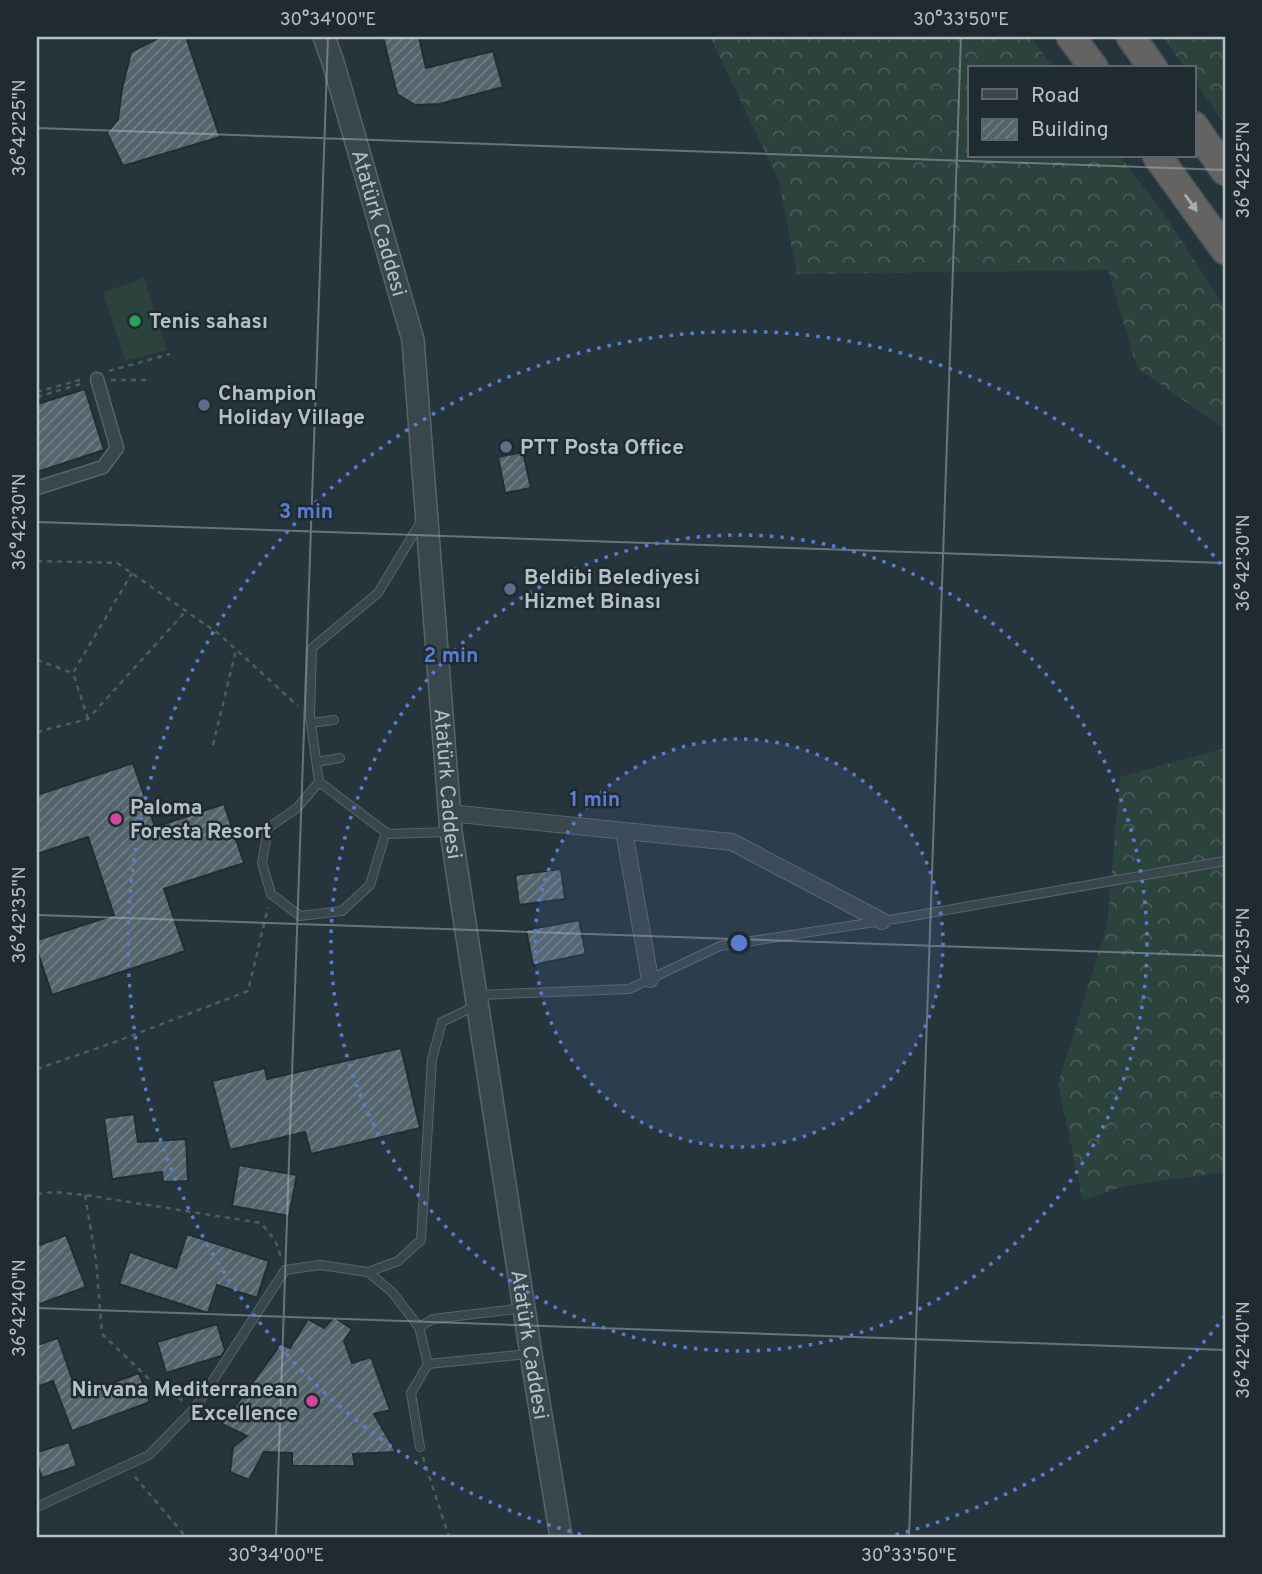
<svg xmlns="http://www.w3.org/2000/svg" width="1262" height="1574" font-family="Overpass,sans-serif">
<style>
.grass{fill:#2c423d}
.forest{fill:url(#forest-crowns)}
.building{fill:url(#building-hatch);stroke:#212d33;stroke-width:2}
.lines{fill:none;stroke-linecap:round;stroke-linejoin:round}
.service-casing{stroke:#58646a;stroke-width:10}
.pedestrian-casing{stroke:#58646a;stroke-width:15}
.minor-casing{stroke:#58646a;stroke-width:18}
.tertiary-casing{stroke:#58646a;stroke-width:24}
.trunk-casing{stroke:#455157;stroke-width:31}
.path{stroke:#4a5e5b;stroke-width:2.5;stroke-dasharray:5 5;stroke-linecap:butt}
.service{stroke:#39464c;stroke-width:8}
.pedestrian{stroke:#39464c;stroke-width:12}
.minor{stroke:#39464c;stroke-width:16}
.tertiary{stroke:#39464c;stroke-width:21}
.trunk{stroke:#646362;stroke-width:28}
.oneway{fill:#a5aeb3}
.ticks{fill:none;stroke:#b5c1c7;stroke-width:2;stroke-opacity:0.45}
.ring{fill:none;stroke:#5a7cd1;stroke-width:3.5;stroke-dasharray:3.5 7}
.leisure-dot{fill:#2e9e5b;stroke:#1f2b31;stroke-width:2.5}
.service-dot{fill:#5c6f8a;stroke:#1f2b31;stroke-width:2.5}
.hotel-dot{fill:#d1479c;stroke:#1f2b31;stroke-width:2.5}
.labels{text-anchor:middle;stroke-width:5;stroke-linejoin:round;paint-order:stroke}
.street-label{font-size:21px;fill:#b5c1c7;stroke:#1f2b31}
.poi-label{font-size:21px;font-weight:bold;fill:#b5c1c7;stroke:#1f2b31;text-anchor:start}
.centre{fill:#5a7cd1;stroke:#1f2b31;stroke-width:3.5}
.ring-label{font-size:21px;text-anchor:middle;font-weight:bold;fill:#5a7cd1;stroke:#1f2b31;stroke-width:5;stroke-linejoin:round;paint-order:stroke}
.neatline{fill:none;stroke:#b5c1c7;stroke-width:2.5}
.ticks-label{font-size:18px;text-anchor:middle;fill:#b5c1c7}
</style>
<defs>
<pattern id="forest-crowns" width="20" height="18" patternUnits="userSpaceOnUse" patternTransform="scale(1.75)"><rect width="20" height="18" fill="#2c423d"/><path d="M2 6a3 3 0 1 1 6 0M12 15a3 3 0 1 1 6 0" fill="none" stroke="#485c58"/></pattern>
<pattern id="building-hatch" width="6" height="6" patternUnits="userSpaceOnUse" patternTransform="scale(1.75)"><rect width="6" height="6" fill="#54646c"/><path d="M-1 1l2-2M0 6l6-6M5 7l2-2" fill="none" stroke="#727f86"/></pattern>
</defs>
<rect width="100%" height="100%" fill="#26353c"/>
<polygon class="grass" points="144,278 167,350 125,361 103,292"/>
<g class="forest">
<polygon points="710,37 1030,37 1054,68 970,68 970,156 1120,156 1169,221 1225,308 1225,429 1137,368 1108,270 797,274 779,181"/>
<polygon points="1163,37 1225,37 1225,124 1194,80 1194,68 1185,68"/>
<polygon points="1225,748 1225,1172 1125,1186 1083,1200 1058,1084 1107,925 1120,777"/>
</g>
<g class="building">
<polygon points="160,37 186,37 220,137 123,166 107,133 118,119 122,89 131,52"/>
<polygon points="383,37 419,37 426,68 493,51 503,87 440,104 415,105 397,94"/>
<polygon points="85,389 104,450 37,472 37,404"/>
<polygon points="523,452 531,488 505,493 498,457"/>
<polygon points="133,763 155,827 224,804 244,863 164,889 185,951 52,995 37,950 37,940 114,915 88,837 37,854 37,795"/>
<polygon points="561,869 565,899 519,905 515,875"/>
<polygon points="579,920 586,954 533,965 526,930"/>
<polygon points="401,1048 420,1128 311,1154 305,1132 230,1150 212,1081 265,1068 267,1079"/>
<polygon points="134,1114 138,1142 186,1139 188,1181 163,1182 162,1172 112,1179 104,1118"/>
<polygon points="239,1165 297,1175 289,1216 232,1206"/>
<polygon points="187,1234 269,1261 257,1298 217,1285 208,1313 119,1284 130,1252 176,1268"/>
<polygon points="66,1235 86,1287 37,1305 37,1246"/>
<polygon points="334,1317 352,1329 344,1341 352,1363 371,1357 390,1410 374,1414 396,1452 353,1454 355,1466 292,1466 292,1453 264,1452 249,1480 230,1472 233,1447 247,1436 222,1424 281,1344 290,1348 308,1319 324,1328"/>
<polygon points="217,1324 225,1350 221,1356 166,1373 157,1342"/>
<polygon points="58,1338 78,1396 139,1373 150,1402 72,1431 53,1381 37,1387 37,1345"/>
<polygon points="69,1442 77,1466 42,1478 37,1464 37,1452"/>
</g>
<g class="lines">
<defs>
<g id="service">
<polyline points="422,520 378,593 312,648 310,716 319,782 388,834 449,832"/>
<polyline points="311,723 334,720"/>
<polyline points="317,762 340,758"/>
<polyline points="319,782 297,808 268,828 262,863 271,894 300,916 342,911 370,885 386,832"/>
<polyline points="478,995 629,989 720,946 907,917 1225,861"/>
<polyline points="368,1272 398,1261 421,1240 432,1059 442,1022 477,1005"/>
<polyline points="524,1308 433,1319 419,1327 428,1364 528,1354"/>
<polyline points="420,1447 411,1393 428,1364"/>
<polyline points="37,1507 149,1455 195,1408 285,1270 320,1265 368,1272 392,1292 419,1327"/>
</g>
<polyline id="pedestrian" points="37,488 103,467 117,448 97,379"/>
<g id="minor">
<polyline points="449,813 732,842 882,921"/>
<polyline points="624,831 650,979"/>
</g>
<g id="tertiary">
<path id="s1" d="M324,37L333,62L413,340L451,832L531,1354L561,1537"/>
</g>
<g id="trunk">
<polyline points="1071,37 1094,68"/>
<polyline points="1131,37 1153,68"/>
<polyline points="1194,126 1225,171"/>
<polyline points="1157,156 1225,250"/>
</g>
</defs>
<use href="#service" class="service-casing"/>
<use href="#pedestrian" class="pedestrian-casing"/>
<use href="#minor" class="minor-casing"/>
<use href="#tertiary" class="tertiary-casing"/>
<use href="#trunk" class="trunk-casing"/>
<g class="path">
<polyline points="109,371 170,354"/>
<polyline points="111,380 151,380"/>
<polyline points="37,392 83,379"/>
<polyline points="37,397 84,383"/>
<polyline points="37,561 117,563 219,634 298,706"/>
<polyline points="37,660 73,673"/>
<polyline points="88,719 73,673 132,573"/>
<polyline points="37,732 88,719 186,611"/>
<polyline points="213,745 236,650"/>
<polyline points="37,1069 115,1042 248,991 268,907"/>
<polyline points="37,1194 53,1192 85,1195 261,1223 275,1240 281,1257"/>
<polyline points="85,1195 96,1260 102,1334 148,1378 185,1402"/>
<polyline points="423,1457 449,1537"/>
<polyline points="135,1477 186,1537"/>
</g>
<use href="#service" class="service"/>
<use href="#pedestrian" class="pedestrian"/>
<use href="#minor" class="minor"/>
<use href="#tertiary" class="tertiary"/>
<use href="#trunk" class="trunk"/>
</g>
<defs><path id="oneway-solid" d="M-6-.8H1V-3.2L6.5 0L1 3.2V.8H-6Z" transform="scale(1.75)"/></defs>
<use class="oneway" href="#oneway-solid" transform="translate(1191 203) rotate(54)"/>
<path class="ticks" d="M37,128L1225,170M37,522L1225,563M37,915L1225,956M37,1308L1225,1350M276,1537L328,37M909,1537L961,37"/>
<circle cx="739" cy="943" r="204" fill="#5a7cd1" fill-opacity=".12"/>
<g class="ring">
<circle cx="739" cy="943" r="204"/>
<circle cx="739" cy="943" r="408"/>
<path d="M1225 1316A612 612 0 0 1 887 1537M591 1537A612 612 0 1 1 1225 570"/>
</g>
<circle class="leisure-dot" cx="135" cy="321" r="7"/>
<g class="service-dot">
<circle cx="204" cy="405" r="7"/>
<circle cx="506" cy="447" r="7"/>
<circle cx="510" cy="589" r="7"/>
</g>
<g class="hotel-dot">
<circle cx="116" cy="819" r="7"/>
<circle cx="312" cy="1401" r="7"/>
</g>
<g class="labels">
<g class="street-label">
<text dy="7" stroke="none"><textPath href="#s1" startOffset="194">Atatürk Caddesi</textPath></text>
<text dy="7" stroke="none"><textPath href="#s1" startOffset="761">Atatürk Caddesi</textPath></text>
<text dy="7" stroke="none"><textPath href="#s1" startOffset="1328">Atatürk Caddesi</textPath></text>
</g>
<g class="poi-label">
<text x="149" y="328">Tenis sahası</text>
<text x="218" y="400">Champion<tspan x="218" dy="24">Holiday Village</tspan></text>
<text x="520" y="454">PTT Posta Office</text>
<text x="524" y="584">Beldibi Belediyesi<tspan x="524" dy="24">Hizmet Binası</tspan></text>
<text x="130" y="814">Paloma<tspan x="130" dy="24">Foresta Resort</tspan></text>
<text x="298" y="1396" text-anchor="end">Nirvana Mediterranean<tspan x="298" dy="24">Excellence</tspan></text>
</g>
</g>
<circle cx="739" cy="943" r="10" class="centre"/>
<g class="ring-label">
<text x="306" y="518">3 min</text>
<text x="451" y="662">2 min</text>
<text x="595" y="806">1 min</text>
</g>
<rect width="1262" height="1574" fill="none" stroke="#1f2b31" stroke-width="77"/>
<rect x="968" y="66" width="228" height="91" fill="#1f2b31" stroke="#5b676d" stroke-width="2"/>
<rect x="982" y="89" width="35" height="10" fill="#39464c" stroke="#5b676d" stroke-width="2"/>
<text x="1031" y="102" font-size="21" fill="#b5c1c7">Road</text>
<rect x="982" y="119" width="35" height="21" fill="url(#building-hatch)" stroke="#5b676d" stroke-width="2"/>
<text x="1031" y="136" font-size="21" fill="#b5c1c7">Building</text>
<rect x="38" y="38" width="1186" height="1498" class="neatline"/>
<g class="ticks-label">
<text x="328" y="25">30°34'00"E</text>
<text x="961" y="25">30°33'50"E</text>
<text transform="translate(19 128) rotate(-90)" y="6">36°42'25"N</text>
<text transform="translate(1243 170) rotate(-90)" y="6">36°42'25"N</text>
<text transform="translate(19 522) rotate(-90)" y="6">36°42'30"N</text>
<text transform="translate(1243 563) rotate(-90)" y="6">36°42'30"N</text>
<text transform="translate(19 915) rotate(-90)" y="6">36°42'35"N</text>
<text transform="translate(1243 956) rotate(-90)" y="6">36°42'35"N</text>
<text transform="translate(19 1308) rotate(-90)" y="6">36°42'40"N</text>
<text transform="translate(1243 1350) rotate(-90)" y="6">36°42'40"N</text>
<text x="276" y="1561">30°34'00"E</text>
<text x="909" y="1561">30°33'50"E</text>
</g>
</svg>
